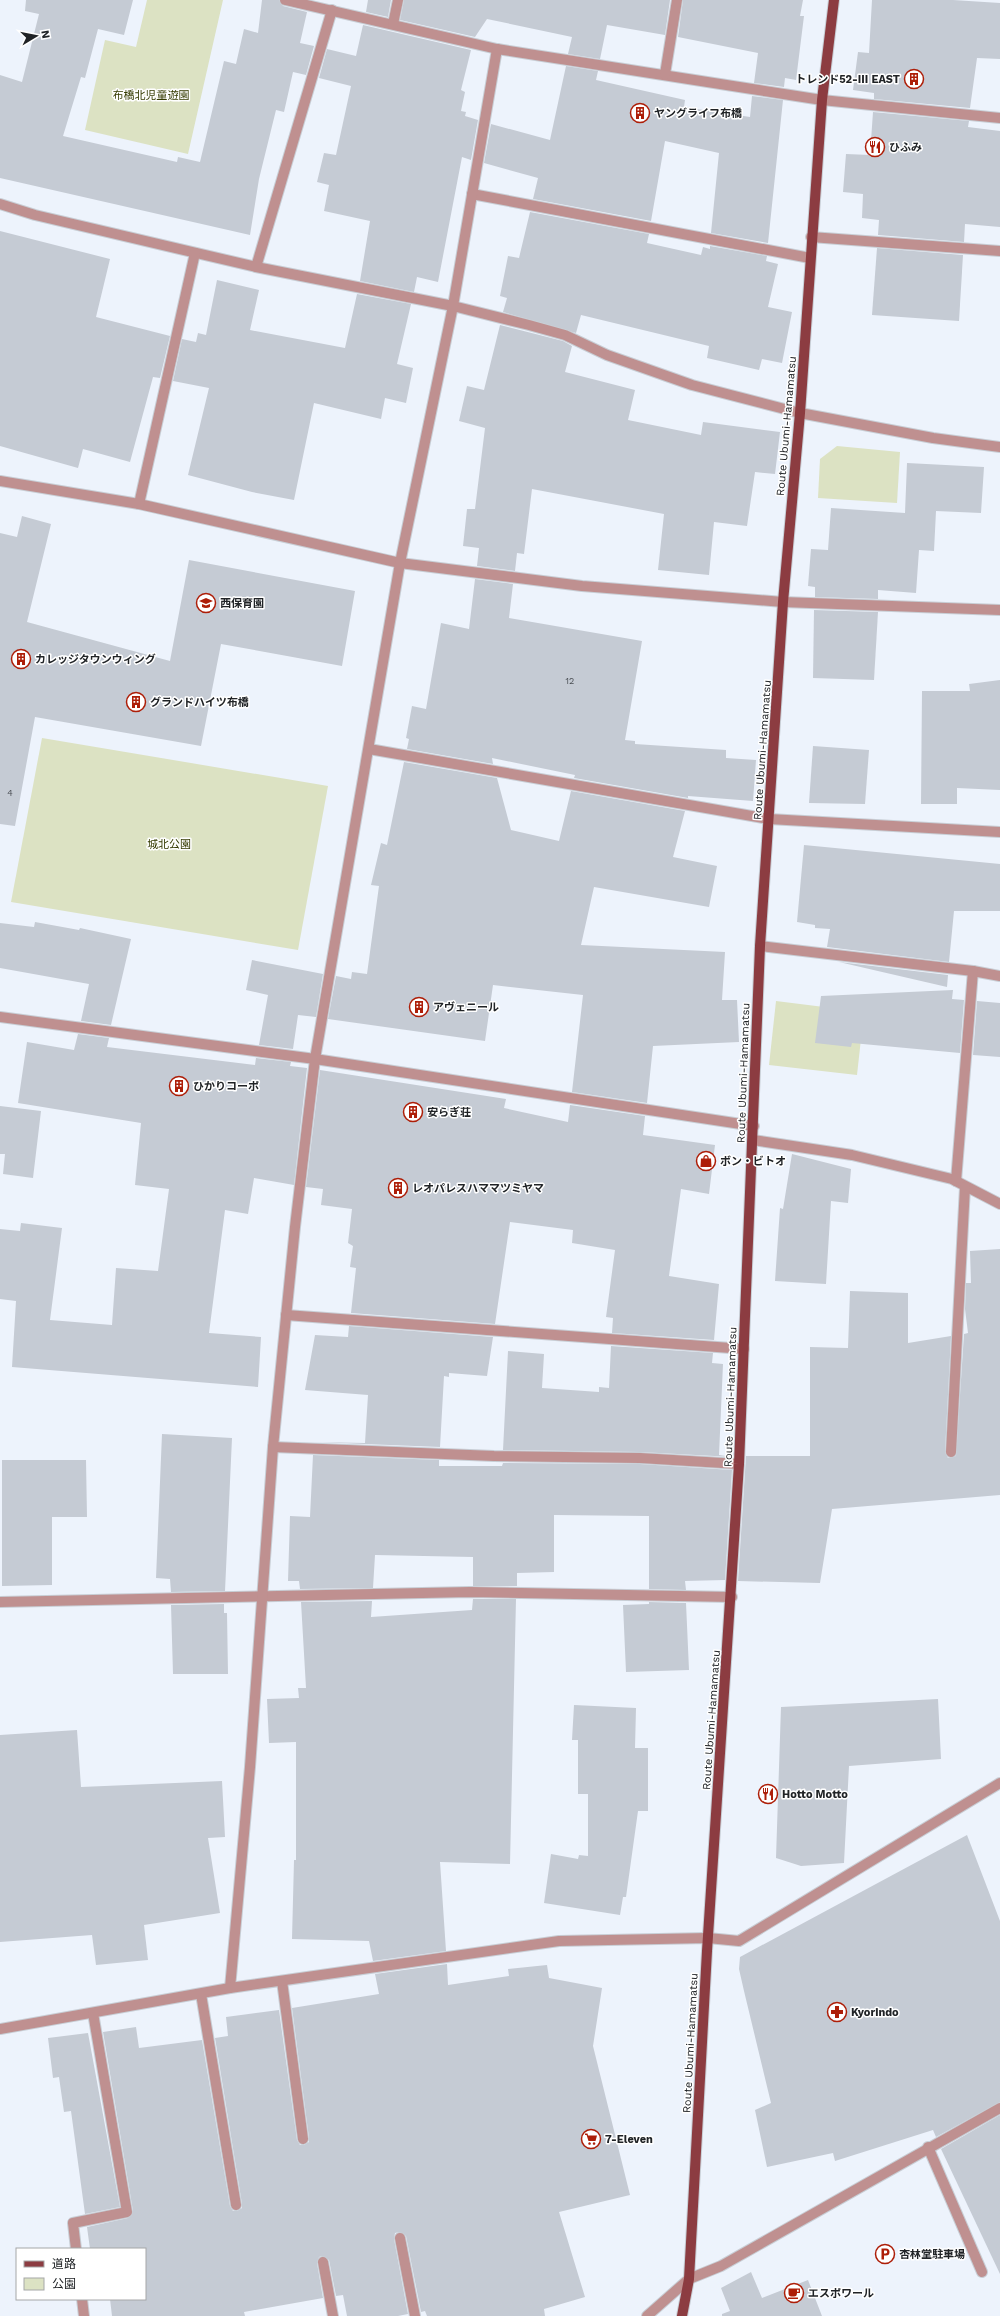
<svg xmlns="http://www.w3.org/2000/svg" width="1000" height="2316" font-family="'Work Sans','Noto Sans JP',sans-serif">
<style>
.green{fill:#dce2c3}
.building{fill:#c5cbd4}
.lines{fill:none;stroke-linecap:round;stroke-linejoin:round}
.minor-casing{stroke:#c8ced5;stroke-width:12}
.major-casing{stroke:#c8ced5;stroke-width:12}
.minor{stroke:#bf9090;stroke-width:10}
.major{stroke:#8c3c41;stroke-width:10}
.labels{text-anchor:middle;stroke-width:3;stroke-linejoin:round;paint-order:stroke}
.number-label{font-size:9px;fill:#494d52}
.poi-label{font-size:11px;font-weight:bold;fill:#202326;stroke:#fff;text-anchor:start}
.park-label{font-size:11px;fill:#343a00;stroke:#fff}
.street-label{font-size:11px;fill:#202326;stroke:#fff}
</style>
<rect width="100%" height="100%" fill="#edf3fc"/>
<g class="green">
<polygon points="147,0 223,0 188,154 85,130 105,40 136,47"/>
<polygon points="837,446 900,452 897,503 818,498 820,459"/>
<polygon points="42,738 328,786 298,950 11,902"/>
<polygon points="776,1001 864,1012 857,1075 769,1065"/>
</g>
<g class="building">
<polygon points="26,0 133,0 124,35 98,29 85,78 81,77 63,136 177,162 178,157 200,162 224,61 236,64 244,29 258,33 262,0 279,0 283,6 307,12 300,43 314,46 306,75 293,72 284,112 276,110 259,179 250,235 0,178 0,75 22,82 39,14 25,11"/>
<polygon points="368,0 391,0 388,17 366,12"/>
<polygon points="404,0 670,0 665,35 607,25 600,59 568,54 572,37 487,19 475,37 400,20"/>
<polygon points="683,0 803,0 800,16 804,16 796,80 785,78 784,87 754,83 758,53 678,37"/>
<polygon points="872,0 953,0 1000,3 1000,59 977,58 970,108 874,99 874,93 853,90 858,52 869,53"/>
<polygon points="363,25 471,50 461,90 465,92 461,111 466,112 465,116 478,120 471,160 462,157 438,282 417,277 414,292 360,281 370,221 324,211 329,185 317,182 324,153 336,155 351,86 319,78 327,49 356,56"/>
<polygon points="566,66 598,71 596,80 685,100 684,107 750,117 752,96 783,100 768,243 711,233 719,153 665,141 651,221 533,199 538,178 484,163 491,124 550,140"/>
<polygon points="873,112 969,121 968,127 1000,131 1000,227 965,224 964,242 878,235 879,220 862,218 863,194 843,192 846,154 870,155"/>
<polygon points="530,212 649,234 647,243 701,255 703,247 710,249 710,246 767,256 766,261 778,264 768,307 792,312 782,363 762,359 759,370 707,358 709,346 581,315 576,333 503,312 507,298 500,296 508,256 519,258"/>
<polygon points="0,231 110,259 96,317 170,336 160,378 153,377 130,462 83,449 78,468 0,446"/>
<polygon points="877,248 963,255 959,321 872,315"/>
<polygon points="217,280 259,290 250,330 345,348 357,294 411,304 397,364 413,368 406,403 385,398 381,419 314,403 294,500 252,492 188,475 209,388 173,381 182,339 196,342 198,333 206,335"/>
<polygon points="500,325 563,341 572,346 565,372 635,390 628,420 701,435 703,422 780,432 775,474 755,472 747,526 714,522 709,575 658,570 664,514 532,489 524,554 517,553 515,571 477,566 479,548 463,546 467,509 475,509 485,428 459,421 467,386 484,390"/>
<polygon points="907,463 984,467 981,513 936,511 934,551 919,550 916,593 878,590 878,599 815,597 815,587 808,586 811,549 828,550 831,508 905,513"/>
<polygon points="22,516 51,524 27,622 170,661 189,560 355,591 342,666 221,644 201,746 35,717 15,826 0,824 0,533 17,537"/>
<polygon points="475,579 513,584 509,618 642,641 625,740 635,741 635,744 726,750 726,758 756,760 753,801 688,796 688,798 574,778 575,775 492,758 493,764 407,749 409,739 406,738 412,706 426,709 441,623 469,629"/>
<polygon points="814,610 878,612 874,680 813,678"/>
<polygon points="1000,680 1000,790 957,788 957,804 921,804 922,691 970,691 969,684"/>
<polygon points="813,746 869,750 865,804 809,803"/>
<polygon points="404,762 497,778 511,830 559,841 571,791 685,811 673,857 717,866 709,907 594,887 581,945 725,952 722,1000 737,1000 739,1042 653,1046 647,1103 572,1092 583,995 493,985 485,1041 328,1019 336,976 351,979 352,972 367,974 379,886 371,885 381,843 387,845"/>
<polygon points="804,845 1000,864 1000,911 954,911 949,962 827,947 830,929 815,928 815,925 797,922"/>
<polygon points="35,922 79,930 80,928 131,939 111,1025 81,1021 89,984 0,968 0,923 34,927"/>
<polygon points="252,960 323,974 316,1017 298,1015 293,1049 259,1045 268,995 246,990"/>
<polygon points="839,962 948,975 947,987"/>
<polygon points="953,990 952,999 964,1000 960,1053 852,1043 851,1047 815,1043 821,996"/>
<polygon points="977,1001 1000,1003 1000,1057 973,1055"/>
<polygon points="78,1034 109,1038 107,1047 255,1065 256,1058 291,1062 290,1066 307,1068 294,1185 254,1178 248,1214 225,1210 209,1333 261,1337 258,1387 12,1367 16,1301 0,1299 0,1229 20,1231 21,1223 62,1228 50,1320 112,1325 116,1268 158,1271 169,1189 135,1185 141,1123 18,1103 27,1042 74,1050"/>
<polygon points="320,1070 506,1099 504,1108 568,1122 570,1105 645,1116 643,1135 715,1145 709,1194 681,1189 669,1276 719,1284 714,1340 612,1333 613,1318 606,1317 615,1250 572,1243 573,1230 510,1222 495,1324 351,1313 356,1268 350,1267 353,1246 348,1243 352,1209 321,1205 323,1189 306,1187"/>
<polygon points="0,1106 41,1111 33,1178 3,1174 5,1154 0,1154"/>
<polygon points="792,1154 851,1169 848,1203 831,1201 826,1284 775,1281 780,1208 783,1209"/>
<polygon points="1000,1249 1000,1495 832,1509 820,1583 738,1581 746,1456 810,1456 810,1347 848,1348 850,1291 908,1293 908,1343 951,1336 945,1452 948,1458 956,1456 964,1334 968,1333 965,1309 966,1283 971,1283 970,1251"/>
<polygon points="349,1326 493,1337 487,1376 449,1373 449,1377 444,1376 440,1447 314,1442 365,1443 368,1395 305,1390 315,1335 348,1337"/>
<polygon points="611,1346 713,1353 712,1363 723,1364 719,1455 733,1457 640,1452 503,1450 508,1351 544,1354 542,1388 599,1392 599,1387 609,1388"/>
<polygon points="162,1434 232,1438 225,1591 171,1592 170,1579 156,1578"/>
<polygon points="313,1455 439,1460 439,1466 502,1466 503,1463 640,1464 732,1470 725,1580 685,1581 686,1590 649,1589 649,1516 554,1515 554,1572 517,1573 517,1586 473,1586 473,1557 375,1555 373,1588 300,1589 299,1581 288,1581 290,1516 310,1517"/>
<polygon points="2,1460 86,1460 87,1517 52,1517 52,1585 2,1586"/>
<polygon points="473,1599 516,1599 510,1864 440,1862 446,1951 373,1961 369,1941 292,1939 294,1860 296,1860 296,1742 269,1743 267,1699 299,1698 298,1688 306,1688 301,1602 372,1601 371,1617 472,1610"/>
<polygon points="649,1602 686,1603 689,1670 626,1672 623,1605 649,1604"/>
<polygon points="224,1604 224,1613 227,1613 228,1674 173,1674 171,1605"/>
<polygon points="938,1699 941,1759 849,1766 844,1863 801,1866 776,1858 781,1707"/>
<polygon points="574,1705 636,1708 635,1748 648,1748 648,1811 638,1811 626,1897 623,1897 620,1915 544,1903 551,1854 578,1859 579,1855 588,1856 588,1794 578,1794 578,1740 572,1740"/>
<polygon points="77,1730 81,1787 222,1781 225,1837 208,1838 220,1913 144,1925 148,1960 96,1965 92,1935 0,1942 0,1735"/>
<polygon points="967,1835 1000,1921 1000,2102 936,2137 933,2130 835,2161 833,2153 767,2167 755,2110 771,2103 744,1991 739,1969 740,1957"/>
<polygon points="447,1964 448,1985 509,1976 508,1969 547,1965 549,1978 602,1988 593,2046 630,2195 559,2212 585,2297 544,2309 545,2316 427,2316 425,2311 421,2312 406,2236 399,2232 395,2233 394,2239 408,2314 398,2316 347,2316 343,2295 336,2296 329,2260 322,2256 319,2257 317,2263 323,2298 244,2312 245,2316 112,2316 110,2299 145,2299 145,2249 90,2249 87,2227 128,2218 133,2211 103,2032 136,2027 139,2048 202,2040 230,2206 233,2211 237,2211 242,2208 242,2204 215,2038 228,2036 226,2017 279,2010 297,2140 300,2145 304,2145 309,2142 309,2138 292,2008 379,1994 375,1974"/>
<polygon points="88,2033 120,2207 85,2214 71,2111 64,2112 59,2077 53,2078 48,2038"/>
<polygon points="1000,2115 1000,2274 941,2149"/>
<polygon points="751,2272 762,2298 808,2280 822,2316 722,2316 722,2314 730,2311 721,2288"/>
</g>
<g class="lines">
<defs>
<g id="minor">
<polyline points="285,0 497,49 822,100 1000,118"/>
<polyline points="393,24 398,0"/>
<polyline points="665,74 677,0"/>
<polyline points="472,194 810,258"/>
<polyline points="0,204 35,215 256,267 453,306 529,325 565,335 607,355 692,385 800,413 933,438 1000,447"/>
<polyline points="811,237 1000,251"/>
<polyline points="256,267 332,10"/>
<polyline points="0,481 139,504 400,563 582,586 783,602 1000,610"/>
<polyline points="139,504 195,253"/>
<polyline points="369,749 769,819 1000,832"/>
<polyline points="760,946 973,971 1000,976"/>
<polyline points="0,1017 315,1059 754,1126"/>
<polyline points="753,1140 852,1155 952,1179 1000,1204"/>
<polyline points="956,1181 973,971"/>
<polyline points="286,1315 744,1349"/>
<polyline points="273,1447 494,1456 640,1458 739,1464"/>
<polyline points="951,1452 965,1187"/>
<polyline points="0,1602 470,1592 732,1597"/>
<polyline points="282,1981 303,2139"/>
<polyline points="230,1988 250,1767 273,1447 295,1227 315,1059 400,563 453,306 497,49"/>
<polyline points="201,1994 236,2205"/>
<polyline points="0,2029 230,1988 559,1941 708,1938 739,1941 1000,1783"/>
<polyline points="928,2147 982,2272"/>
<polyline points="400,2238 415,2316"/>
<polyline points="76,2249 73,2223 127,2212 93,2013"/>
<polyline points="323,2262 333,2316"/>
<polyline points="82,2299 84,2316"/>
<polyline points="647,2316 689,2279 721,2266 1000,2108"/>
</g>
<polyline id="major" points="682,2316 689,2279 707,1951 739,1464 760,946 783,602 800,413 822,100 834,0"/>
</defs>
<use href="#minor" class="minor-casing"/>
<use href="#major" class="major-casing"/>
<use href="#minor" class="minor"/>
<use href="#major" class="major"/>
</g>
<defs>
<symbol id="building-ring" viewBox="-11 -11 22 22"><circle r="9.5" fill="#fff" stroke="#ad1e08" stroke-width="1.5"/><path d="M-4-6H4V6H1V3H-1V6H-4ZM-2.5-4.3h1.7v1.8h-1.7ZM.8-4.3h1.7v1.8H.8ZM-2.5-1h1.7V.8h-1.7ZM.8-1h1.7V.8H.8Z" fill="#ad1e08"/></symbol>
<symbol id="restaurant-ring" viewBox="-11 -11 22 22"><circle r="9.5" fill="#fff" stroke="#ad1e08" stroke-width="1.5"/><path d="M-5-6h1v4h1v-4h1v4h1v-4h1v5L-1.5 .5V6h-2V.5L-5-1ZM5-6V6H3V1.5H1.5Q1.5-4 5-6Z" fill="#ad1e08"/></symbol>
<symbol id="school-ring" viewBox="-11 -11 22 22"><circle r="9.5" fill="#fff" stroke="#ad1e08" stroke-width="1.5"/><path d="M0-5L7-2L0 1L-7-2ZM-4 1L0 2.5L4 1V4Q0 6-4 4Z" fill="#ad1e08"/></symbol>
<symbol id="shop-ring" viewBox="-11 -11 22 22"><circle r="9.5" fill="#fff" stroke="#ad1e08" stroke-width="1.5"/><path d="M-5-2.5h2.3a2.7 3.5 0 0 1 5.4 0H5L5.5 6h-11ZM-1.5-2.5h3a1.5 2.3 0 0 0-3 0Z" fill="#ad1e08"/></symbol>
<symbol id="pharmacy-ring" viewBox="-11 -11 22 22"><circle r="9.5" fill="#fff" stroke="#ad1e08" stroke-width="1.5"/><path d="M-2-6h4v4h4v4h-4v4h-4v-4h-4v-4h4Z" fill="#ad1e08"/></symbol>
<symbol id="supermarket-ring" viewBox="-11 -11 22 22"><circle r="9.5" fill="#fff" stroke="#ad1e08" stroke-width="1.5"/><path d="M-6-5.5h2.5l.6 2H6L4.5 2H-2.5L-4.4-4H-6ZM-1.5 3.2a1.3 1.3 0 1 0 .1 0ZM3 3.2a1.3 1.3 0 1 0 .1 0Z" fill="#ad1e08"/></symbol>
<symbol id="parking-ring" viewBox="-11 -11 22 22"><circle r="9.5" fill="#fff" stroke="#ad1e08" stroke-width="1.5"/><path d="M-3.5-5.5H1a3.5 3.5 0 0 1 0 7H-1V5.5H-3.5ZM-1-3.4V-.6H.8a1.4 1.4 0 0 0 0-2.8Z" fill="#ad1e08"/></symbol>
<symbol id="cafe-ring" viewBox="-11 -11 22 22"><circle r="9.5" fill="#fff" stroke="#ad1e08" stroke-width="1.5"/><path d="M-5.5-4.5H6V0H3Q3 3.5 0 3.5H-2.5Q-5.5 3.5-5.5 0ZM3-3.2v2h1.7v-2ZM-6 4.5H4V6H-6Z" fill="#ad1e08"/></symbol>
</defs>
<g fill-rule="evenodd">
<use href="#building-ring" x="903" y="68" width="22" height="22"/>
<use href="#building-ring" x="629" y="102" width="22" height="22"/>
<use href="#restaurant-ring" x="864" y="136" width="22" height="22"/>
<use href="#school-ring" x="195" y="592" width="22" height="22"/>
<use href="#building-ring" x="10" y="648" width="22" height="22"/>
<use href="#building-ring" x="125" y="691" width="22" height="22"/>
<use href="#building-ring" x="408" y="996" width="22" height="22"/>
<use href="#building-ring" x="168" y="1075" width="22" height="22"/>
<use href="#building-ring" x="402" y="1101" width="22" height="22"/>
<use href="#shop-ring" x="695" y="1150" width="22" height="22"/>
<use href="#building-ring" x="387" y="1177" width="22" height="22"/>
<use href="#restaurant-ring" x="757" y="1783" width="22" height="22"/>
<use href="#pharmacy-ring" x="826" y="2001" width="22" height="22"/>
<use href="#supermarket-ring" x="580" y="2128" width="22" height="22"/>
<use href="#parking-ring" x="874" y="2243" width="22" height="22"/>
<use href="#cafe-ring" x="783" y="2282" width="22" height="22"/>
</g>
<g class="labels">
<g class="number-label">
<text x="570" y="684">12</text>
<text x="10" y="796">4</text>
</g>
<g class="poi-label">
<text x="900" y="83" text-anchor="end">トレンド52-III EAST</text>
<text x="654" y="117">ヤングライフ布橋</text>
<text x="889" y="151">ひふみ</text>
<text x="220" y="607">西保育園</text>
<text x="35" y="663">カレッジタウンウィング</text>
<text x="150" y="706">グランドハイツ布橋</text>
<text x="433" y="1011">アヴェニール</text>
<text x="193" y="1090">ひかりコーポ</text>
<text x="427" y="1116">安らぎ荘</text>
<text x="720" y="1165">ボン・ビトオ</text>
<text x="412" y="1192">レオパレスハママツミヤマ</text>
<text x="782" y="1798">Hotto Motto</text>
<text x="851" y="2016">Kyorindo</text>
<text x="605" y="2143">7-Eleven</text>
<text x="899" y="2258">杏林堂駐車場</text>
<text x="808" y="2297">エスポワール</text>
</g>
<g class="park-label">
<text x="151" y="99">布橋北児童遊園</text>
<text x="169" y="848">城北公園</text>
</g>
<g class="street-label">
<text transform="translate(786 426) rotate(-85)" y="4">Route Ubumi-Hamamatsu</text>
<text transform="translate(762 750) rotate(-86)" y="4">Route Ubumi-Hamamatsu</text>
<text transform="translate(743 1073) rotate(-88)" y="4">Route Ubumi-Hamamatsu</text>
<text transform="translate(730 1397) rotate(-88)" y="4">Route Ubumi-Hamamatsu</text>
<text transform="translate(711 1720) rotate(-86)" y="4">Route Ubumi-Hamamatsu</text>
<text transform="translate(690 2043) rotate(-87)" y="4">Route Ubumi-Hamamatsu</text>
</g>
</g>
<rect x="16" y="2248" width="130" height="52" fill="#ffffff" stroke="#a6a7a8"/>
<rect x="24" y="2261" width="20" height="6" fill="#8c3c41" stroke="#a6a7a8"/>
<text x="52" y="2268" font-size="12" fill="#202326">道路</text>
<rect x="24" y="2278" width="20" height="12" fill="#dce2c3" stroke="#a6a7a8"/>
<text x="52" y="2288" font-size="12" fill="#202326">公園</text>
<g transform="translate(36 36) rotate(80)" stroke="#ffffff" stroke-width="3" paint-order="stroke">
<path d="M0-3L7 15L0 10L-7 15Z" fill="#202326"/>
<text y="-6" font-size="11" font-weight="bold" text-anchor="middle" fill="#202326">N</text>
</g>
</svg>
